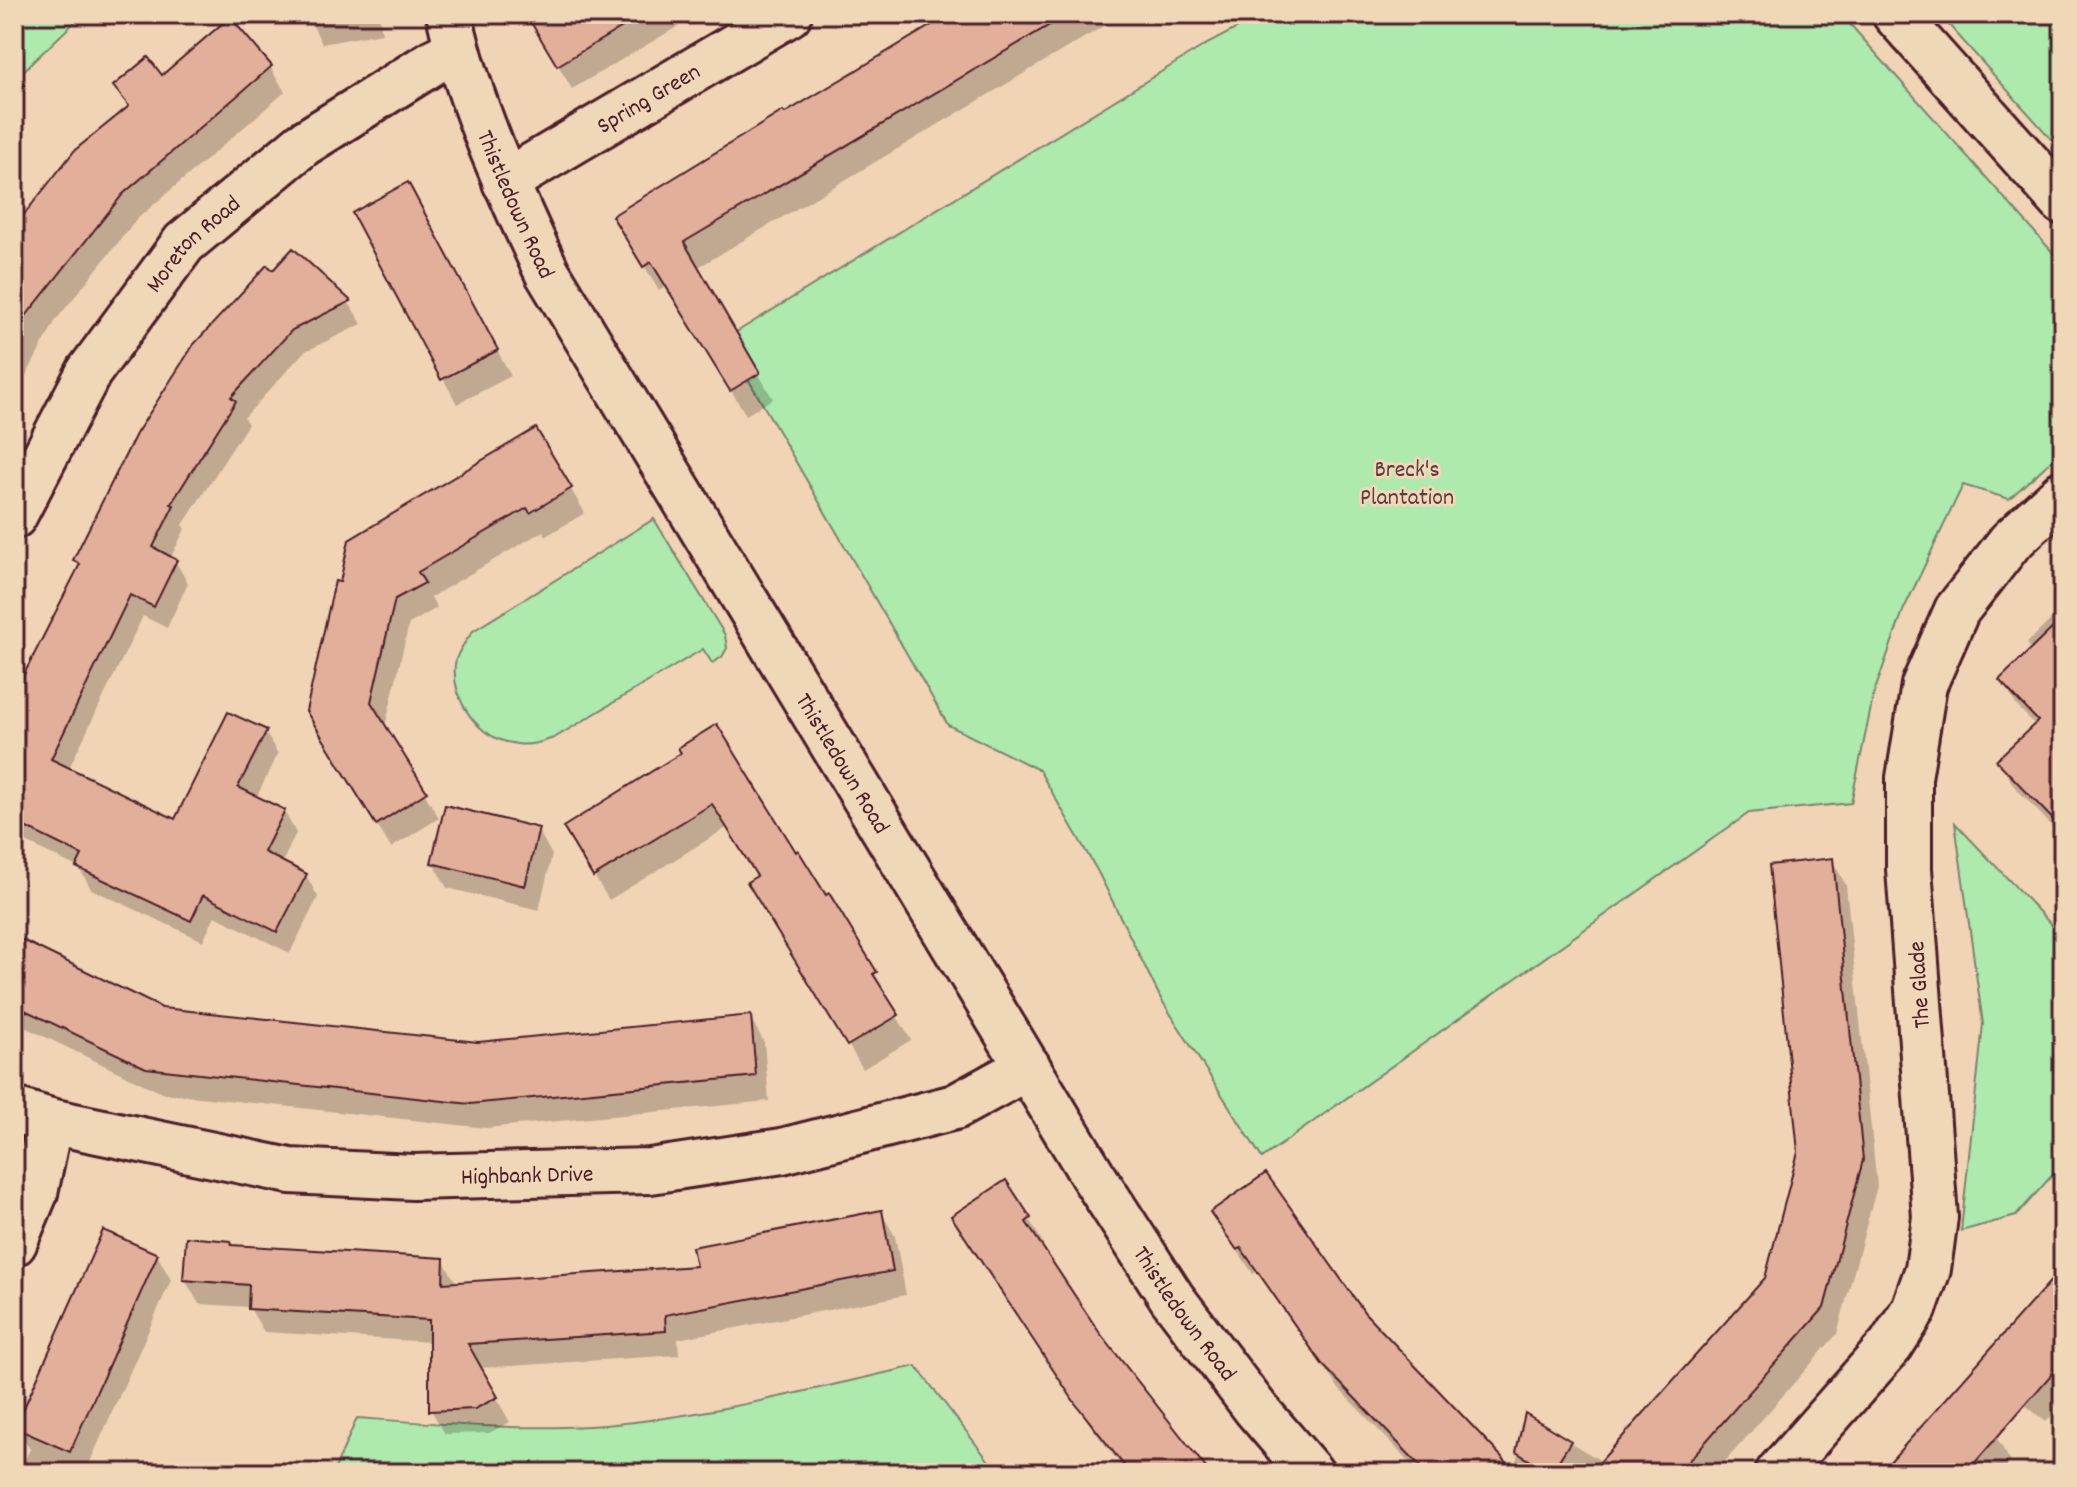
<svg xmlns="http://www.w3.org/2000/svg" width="2077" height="1487" font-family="Dekko,sans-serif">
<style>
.green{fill:#aee9ae;stroke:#7c846c;stroke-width:2}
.shadow{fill:#0003}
.building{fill:#e2af9a;stroke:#4a1f2b;stroke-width:2}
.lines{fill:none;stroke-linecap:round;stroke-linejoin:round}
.street-casing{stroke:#4a1f2b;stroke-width:50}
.street{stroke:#efd7b7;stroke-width:44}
.labels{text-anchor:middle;stroke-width:6;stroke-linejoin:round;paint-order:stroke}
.street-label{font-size:24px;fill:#4a1f2b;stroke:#efd7b7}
.park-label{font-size:24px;fill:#593d3f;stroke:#efd7b7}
</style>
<rect width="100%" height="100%" fill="#f1d4b5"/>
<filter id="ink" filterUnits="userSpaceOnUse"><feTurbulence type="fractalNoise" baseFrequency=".0125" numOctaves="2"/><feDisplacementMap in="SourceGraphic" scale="16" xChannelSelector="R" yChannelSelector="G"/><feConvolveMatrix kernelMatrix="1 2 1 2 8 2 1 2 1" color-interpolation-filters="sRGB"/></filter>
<g filter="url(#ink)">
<g class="green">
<polygon points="14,14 83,14 14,80"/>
<polygon points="1264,14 1841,14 2063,264 2063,450 2009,499 1963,485 1903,611 1874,693 1851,803 1749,813 1262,1158 1161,999 1098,872 1039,770 948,725 725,339 1205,45"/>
<polygon points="1939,14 2063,14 2063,152"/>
<path d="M654,519L725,635L727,648L722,657L712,663L703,649L554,738C542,742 530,746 517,744C479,740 451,701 455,664C457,652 466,641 473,631Z"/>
<polygon points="1955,823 2063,937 2063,1163 2016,1216 1961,1231 1983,1024"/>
<path d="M916,1366L998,1473H333L357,1418C440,1424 522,1431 605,1425C710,1416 813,1389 916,1366Z"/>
</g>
<g class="shadow">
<polygon points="14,14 26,14 14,38"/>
<polygon points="307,14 379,14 382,33 322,44"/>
<polygon points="528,14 699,14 572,89"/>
<polygon points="955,14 1124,14 697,268 773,399 746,415 667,286 659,291 615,216"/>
<polygon points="270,67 285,92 137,219 56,320 14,398 14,227 129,109 116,87 162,78"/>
<polygon points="422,210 511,376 457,404 354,213"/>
<polygon points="293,251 349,303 362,324 304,352 244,418 248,424 183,525 185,529 170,559 175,561 188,583 167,628 143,616 68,770 176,821 265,732 278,754 256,798 284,811 296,833 282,863 306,875 318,897 290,953 215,916 203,941 91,889 79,868 14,836 14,699 80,568 75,560 273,272"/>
<polygon points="536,431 585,513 546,536 543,531 431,597 437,608 409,624 385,727 439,818 391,848 322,736 341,585"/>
<polygon points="2063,608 2063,838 2013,785 1999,760 2036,726 2016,705 2002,680 2032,651 2027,643"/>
<polygon points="683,754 795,855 825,898 828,896 889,997 886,998 911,1040 863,1069 764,907 759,877 728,827 609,900 579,852"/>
<polygon points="538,830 552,855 539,910 447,888 433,862"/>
<polygon points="1832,860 1846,885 1877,1186 1837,1334 1715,1473 1420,1473 1339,1389 1257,1272 1253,1274 1213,1213 1363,1315 1514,1472 1526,1416 1603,1462 1766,1279 1800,1153"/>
<polygon points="14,938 162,1009 478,1044 750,1017 764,1042 769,1101 486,1128 162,1093 14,1022"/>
<polygon points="881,1212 895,1236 906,1295 678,1339 679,1355 479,1368 510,1422 489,1433 445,1434 431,1410 431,1342 264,1332 249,1307 199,1304 185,1280 230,1243 232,1247 443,1260 457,1284 698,1268"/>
<polygon points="1029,1219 1043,1243 1039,1246 1097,1333 1207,1473 1127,1473 1092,1428 968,1241"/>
<polygon points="157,1255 171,1280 85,1473 18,1473 30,1449 17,1428"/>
<polygon points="2063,1269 2063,1403 2046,1422 1998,1383"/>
<polygon points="1996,1437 2011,1462 2001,1473 1883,1473"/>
</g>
<g class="building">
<polygon points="526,14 644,14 557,66"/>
<polygon points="950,14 1068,14 684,242 760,373 730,391 651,262 643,267 612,216 783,111 785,113"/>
<polygon points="230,17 272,66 123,194 14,331 14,227 75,150 129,106 113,86 148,57 162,75"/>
<polygon points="408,182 498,350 441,380 352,213"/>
<polygon points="293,248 351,301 292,330 231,397 236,401 171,504 174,505 153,547 177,560 154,607 130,595 51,759 175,819 228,712 267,730 238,787 285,810 264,852 307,874 277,932 203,895 191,921 76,867 82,855 19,824 14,834 14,694 80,564 73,560 136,434 194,344 267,265 273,270"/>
<polygon points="536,428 572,488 530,513 527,508 418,572 425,583 395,599 371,702 427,792 376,825 306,711 335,581 340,582 349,540"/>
<polygon points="2063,618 2063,830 1996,760 2038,721 1999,680"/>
<polygon points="717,724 796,852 798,850 826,895 829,893 877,972 873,974 899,1015 847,1046 747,882 757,876 712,804 593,877 563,827 681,753 678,748"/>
<polygon points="445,805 539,828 525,886 431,863"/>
<polygon points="1833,858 1863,1160 1824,1308 1678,1473 1590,1473 1765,1278 1798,1152 1769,865"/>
<polygon points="14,936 162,1008 267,1019 478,1042 751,1015 756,1076 470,1104 146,1068 14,1005"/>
<polygon points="1266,1173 1365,1313 1517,1473 1427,1473 1322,1364 1241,1248 1237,1250 1210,1212"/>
<polygon points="1006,1180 1031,1218 1026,1222 1099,1332 1210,1473 1130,1473 1075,1403 951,1216"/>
<polygon points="882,1210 893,1271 665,1315 666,1331 468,1344 498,1397 475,1409 429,1411 429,1320 248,1309 249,1285 183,1280 186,1237 231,1241 231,1245 444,1258 443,1283 696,1266 692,1247"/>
<polygon points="103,1230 158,1254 70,1452 15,1428"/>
<polygon points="2063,1267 2063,1361 1966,1473 1880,1473"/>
<polygon points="1525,1413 1571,1441 1551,1473 1516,1452"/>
</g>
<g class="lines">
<defs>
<g id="street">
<path id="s1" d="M449,14C469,104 508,189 547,272L1092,1174L1172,1298L1256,1409L1311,1473"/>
<polyline points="1895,14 2063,202"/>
<path id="s2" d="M505,182L789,14"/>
<path id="s3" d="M14,516L89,372L184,243L303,144L435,61L457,50"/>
<path id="s4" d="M14,1110L50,1121L290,1171L413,1177L650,1171L782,1151L955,1107L1028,1067"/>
<polyline points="14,1243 35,1193 50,1121"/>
<polyline points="1778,1473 1891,1345 1914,1309 1928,1269 1935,1217 1909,869 1909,778 1924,685 1957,610 2010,542 2063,493"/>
</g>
</defs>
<use href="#street" class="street-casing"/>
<use href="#street" class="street"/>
</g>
</g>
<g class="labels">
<g class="street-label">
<text dy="8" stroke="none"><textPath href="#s2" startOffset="166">Spring Green</textPath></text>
<text dy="8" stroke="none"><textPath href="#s1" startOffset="202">Thistledown Road</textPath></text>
<text dy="8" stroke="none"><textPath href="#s3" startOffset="328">Moreton Road</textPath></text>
<text dy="8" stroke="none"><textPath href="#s1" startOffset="850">Thistledown Road</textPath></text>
<text transform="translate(1918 985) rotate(-94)" y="8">The Glade</text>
<text dy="8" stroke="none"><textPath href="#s4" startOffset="520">Highbank Drive</textPath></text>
<text dy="8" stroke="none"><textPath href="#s1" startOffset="1498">Thistledown Road</textPath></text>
</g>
<g class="park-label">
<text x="1407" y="476">Breck's<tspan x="1407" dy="28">Plantation</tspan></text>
</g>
</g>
<rect width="2077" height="1487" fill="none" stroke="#efd7b7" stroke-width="48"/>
<rect x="24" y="24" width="2029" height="1439" fill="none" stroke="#4a1f2b" stroke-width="3" filter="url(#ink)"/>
</svg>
